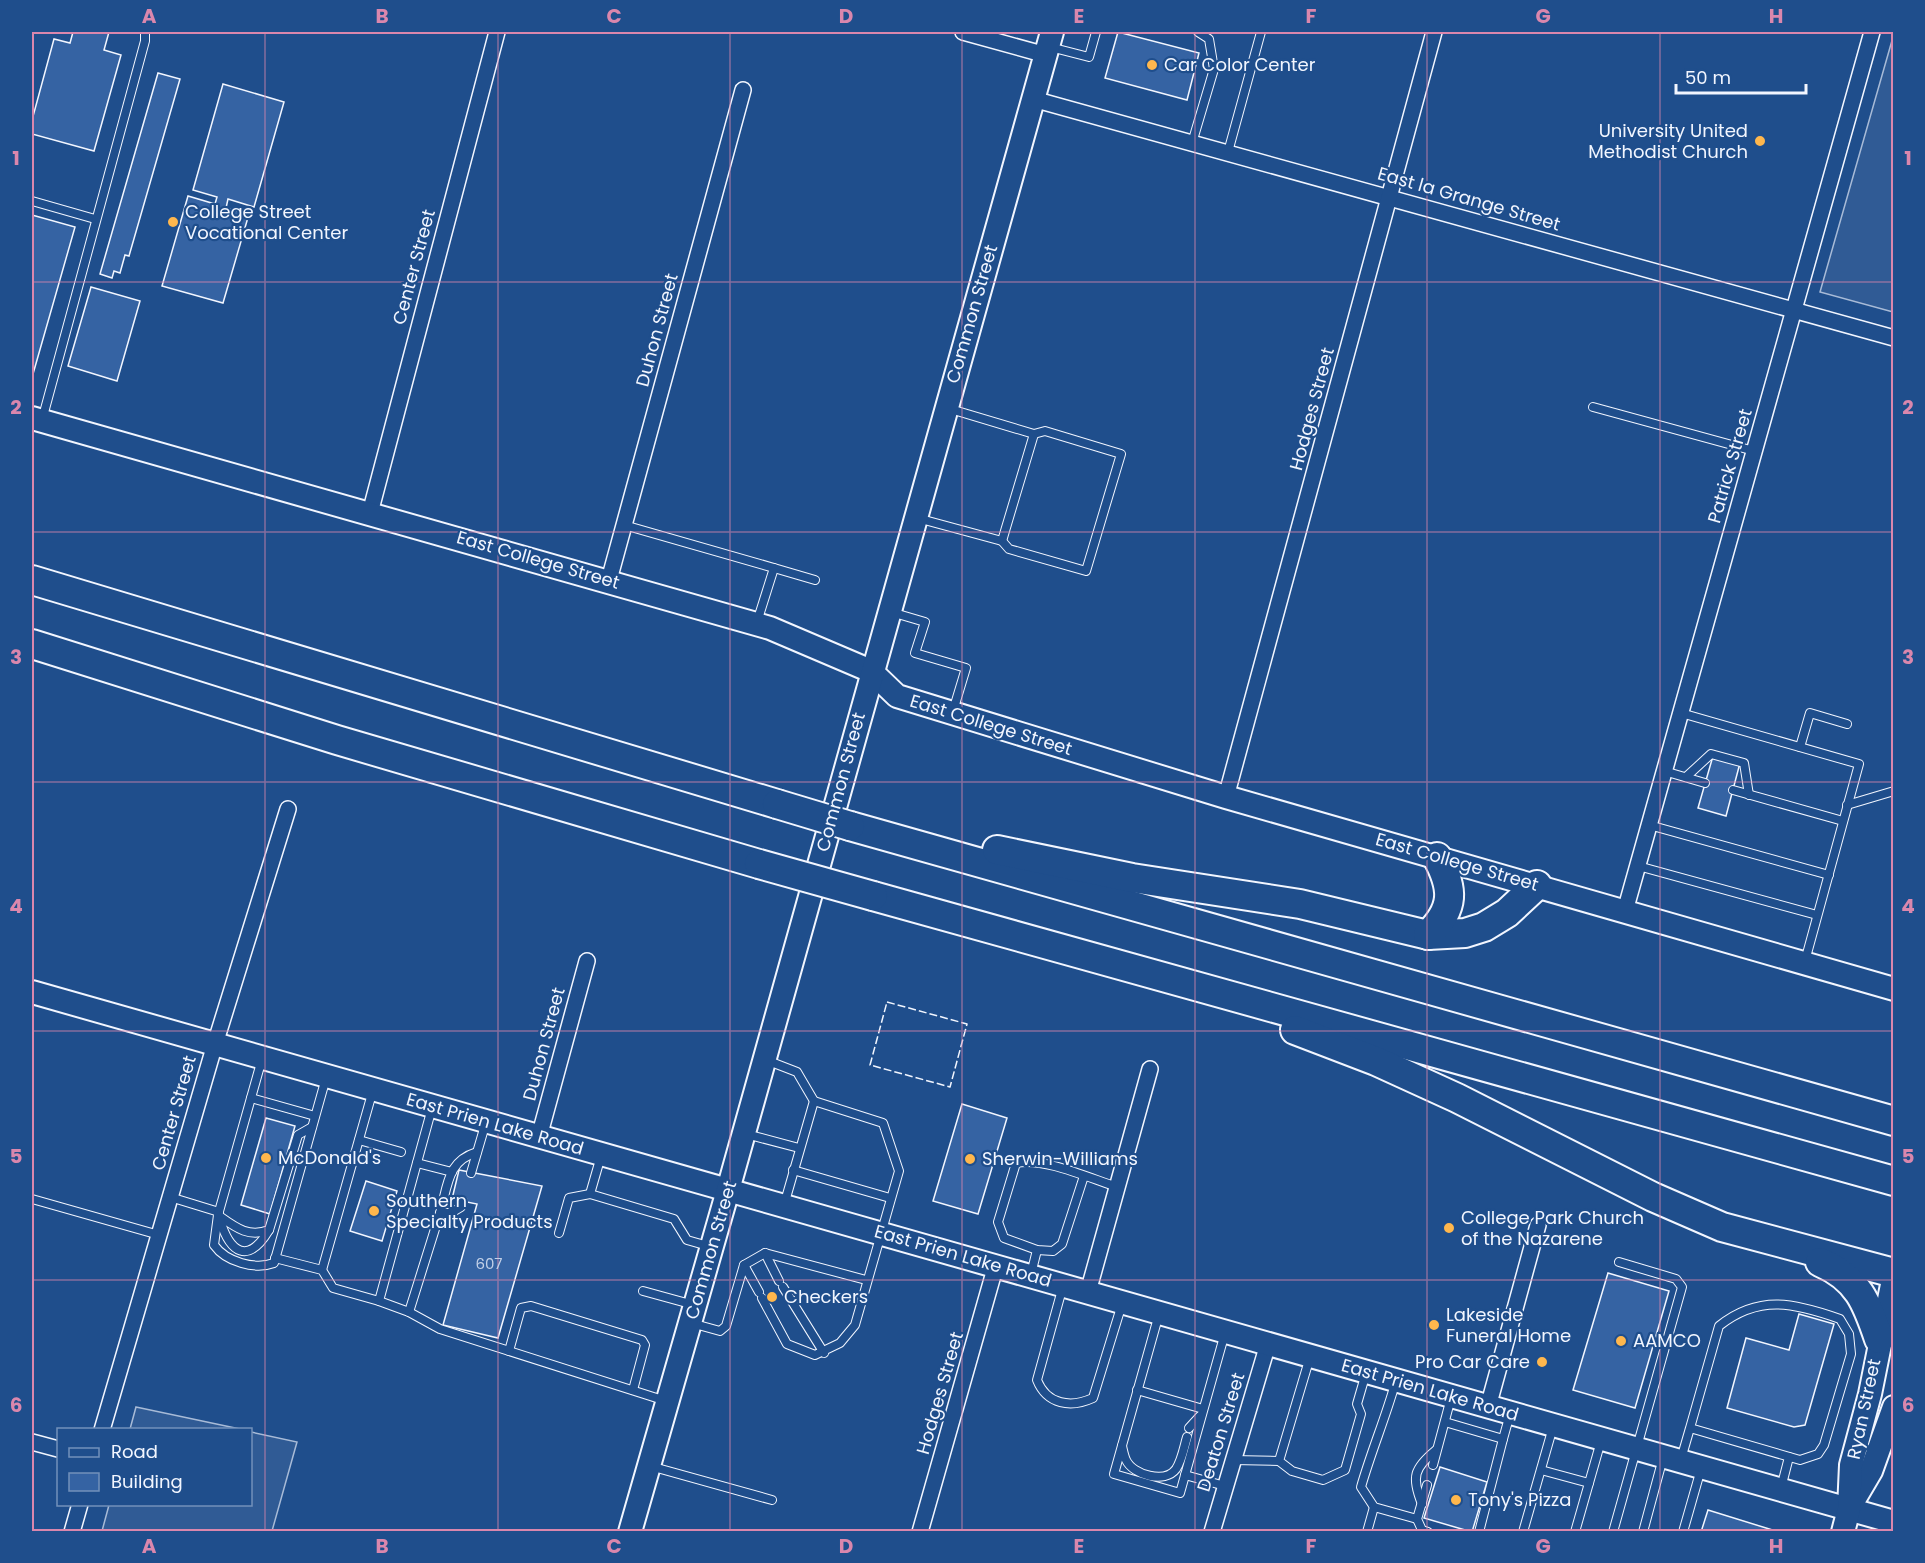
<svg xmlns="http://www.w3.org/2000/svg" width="1925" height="1563" font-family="Poppins,sans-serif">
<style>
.built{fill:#305b95;stroke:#a8bbd7;stroke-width:1.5}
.building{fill:#3563a3;stroke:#f2f6ff;stroke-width:1.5}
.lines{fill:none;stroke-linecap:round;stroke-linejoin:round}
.lane-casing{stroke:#f2f6ff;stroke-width:10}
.street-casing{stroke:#f2f6ff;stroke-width:18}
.secondary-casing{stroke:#f2f6ff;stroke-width:26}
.highway-casing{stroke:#f2f6ff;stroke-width:32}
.lane{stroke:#1f4e8c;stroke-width:8}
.street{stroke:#1f4e8c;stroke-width:15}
.secondary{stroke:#1f4e8c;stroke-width:22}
.highway{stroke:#1f4e8c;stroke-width:28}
.highway-bridge-casing{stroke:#f2f6ff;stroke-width:32;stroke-linecap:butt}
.highway-bridge{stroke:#1f4e8c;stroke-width:28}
.fence{stroke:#f2f6ff;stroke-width:1.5;stroke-dasharray:8 3;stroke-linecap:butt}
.grid{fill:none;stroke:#da87ad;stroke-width:1.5;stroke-opacity:0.55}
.poi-dot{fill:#ffb74d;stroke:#1f4e8c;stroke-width:2}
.labels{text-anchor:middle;stroke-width:4.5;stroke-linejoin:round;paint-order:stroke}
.number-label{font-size:15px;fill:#c3d1e8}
.poi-label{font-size:18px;fill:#f2f6ff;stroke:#1f4e8c;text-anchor:start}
.street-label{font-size:18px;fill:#f2f6ff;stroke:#1f4e8c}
.neatline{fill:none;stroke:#da87ad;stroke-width:2}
.grid-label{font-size:20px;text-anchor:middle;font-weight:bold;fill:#da87ad}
</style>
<rect width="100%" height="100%" fill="#1f4e8c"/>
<g class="built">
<polygon points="1893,37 1894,312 1893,312 1820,292"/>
<polygon points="136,1407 240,1429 130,1429"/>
<polygon points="251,1432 297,1442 272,1531 102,1531 109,1505 250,1504"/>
</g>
<g class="building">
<polygon points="73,32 109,32 104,50 121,55 94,151 32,134 32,120 54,39 70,43"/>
<polygon points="1118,32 1199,53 1187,100 1105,78"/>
<polygon points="158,73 180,79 129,256 125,255 120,273 114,271 112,278 100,274"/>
<polygon points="223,84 284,102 254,207 228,199 226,208 249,214 223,303 162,286 188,196 215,204 217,197 193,190"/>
<polygon points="32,215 75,227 33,374 32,374"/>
<polygon points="91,287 140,301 117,381 68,366"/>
<polygon points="1713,756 1740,763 1726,816 1698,808"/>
<polygon points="962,1104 1007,1118 978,1214 933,1201"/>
<polygon points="266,1118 295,1126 270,1214 241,1205"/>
<polygon points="459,1170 542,1186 498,1338 443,1325 477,1204 452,1199"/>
<polygon points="366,1181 397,1191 382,1241 350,1231"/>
<polygon points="1608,1273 1669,1291 1635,1408 1573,1390"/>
<polygon points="1799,1314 1834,1324 1805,1425 1794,1427 1727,1408 1746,1338 1789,1350"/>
<polygon points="1440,1467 1487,1482 1472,1532 1424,1518"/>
<polygon points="1708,1510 1779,1532 1701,1532"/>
</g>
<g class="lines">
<defs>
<g id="lane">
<polyline points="1050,47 1089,57 1096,32"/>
<polyline points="1192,143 1214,69 1209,39 1198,32"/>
<polyline points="1228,152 1261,32"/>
<polyline points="32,201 95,219"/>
<polyline points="1593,407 1754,451"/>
<polyline points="947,408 1034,434 1045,431 1121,454 1086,571 1009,549 1002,541"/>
<polyline points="42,420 145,41 145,32"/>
<polyline points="917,518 1002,541 1034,434"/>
<polyline points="624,525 774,568 757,622"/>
<polyline points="774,568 815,580"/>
<polyline points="891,612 925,622 915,653 966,668 953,711"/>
<polyline points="1681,713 1859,764 1805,961"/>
<polyline points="1800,747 1810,713 1847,724"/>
<polyline points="1664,771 1705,783"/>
<polyline points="1686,777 1711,754 1744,763 1749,795"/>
<polyline points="1733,790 1843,821"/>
<polyline points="1847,805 1894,791"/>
<polyline points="1649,825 1829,875"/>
<polyline points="1638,866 1817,915"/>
<path d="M262,1059L218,1215L214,1245C226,1262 255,1270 274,1263L326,1078"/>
<polyline points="766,1060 797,1072 814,1101"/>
<polyline points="251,1098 315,1116"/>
<polyline points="746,1134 799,1148"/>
<polyline points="359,1140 401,1152"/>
<polyline points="601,1156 590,1194 674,1219 687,1240 708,1246"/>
<polyline points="417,1163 452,1172"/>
<polyline points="793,1170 890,1198"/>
<polyline points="471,1173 486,1122"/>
<path d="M1084,1176L1062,1244L1053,1251L1037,1250L1004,1238L998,1222L1016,1163C1044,1157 1089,1178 1117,1187"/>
<polyline points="170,1197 219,1212"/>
<polyline points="32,1199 159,1235"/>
<path d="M440,1213C448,1185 447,1161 477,1152"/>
<path d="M218,1215C235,1227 248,1238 269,1230L298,1135L312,1127"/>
<path d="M220,1220C230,1253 248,1265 269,1230"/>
<polyline points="559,1233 569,1198 590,1194"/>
<polyline points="765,1253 779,1281"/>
<polyline points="275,1258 322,1270 333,1288 379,1301 432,1108"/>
<polyline points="744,1265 759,1292"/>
<polyline points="322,1270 373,1090"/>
<polyline points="1031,1274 1037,1250"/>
<path d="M1063,1286L1037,1380C1047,1405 1071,1408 1093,1398L1122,1304"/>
<polyline points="783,1287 824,1353"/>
<polyline points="643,1291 694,1305"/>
<polyline points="762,1298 787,1344 815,1355 840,1343 855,1325 899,1171 883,1123 814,1101 784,1205"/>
<polyline points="379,1301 409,1312 440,1329 666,1401"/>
<polyline points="409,1312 440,1213 451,1213 461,1207 463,1201"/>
<polyline points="1159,1314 1114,1474 1180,1493 1225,1333"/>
<polyline points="691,1323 720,1331 726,1326 744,1265 765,1253 866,1280"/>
<polyline points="509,1351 521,1308 531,1306 642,1340 645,1345 633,1390"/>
<polyline points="1310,1357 1279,1461 1292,1471 1323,1480 1345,1470 1361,1414 1357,1404 1366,1373"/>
<path d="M1395,1384C1385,1419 1371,1452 1361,1487L1374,1507L1417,1519"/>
<polyline points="1137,1390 1203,1409"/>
<polyline points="1445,1422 1503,1439 1479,1532"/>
<polyline points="1189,1428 1200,1416"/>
<polyline points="1503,1439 1510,1414"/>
<path d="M1122,1446C1123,1450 1124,1456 1126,1460C1133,1475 1165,1484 1176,1469C1182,1460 1184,1447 1187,1437"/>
<path d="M1681,1459L1690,1428L1800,1460L1818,1454L1824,1445L1851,1354L1849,1334L1840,1319C1795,1303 1759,1294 1719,1326L1690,1428"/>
<polyline points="1233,1460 1279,1461"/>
<polyline points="1433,1465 1451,1398"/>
<polyline points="650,1466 772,1500"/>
<polyline points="1541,1470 1589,1483"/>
<polyline points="1185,1475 1225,1486"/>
<polyline points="1427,1485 1417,1519 1422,1530 1428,1532"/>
<polyline points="1781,1488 1789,1457"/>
<path d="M1422,1504C1411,1477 1414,1468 1436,1450"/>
<polyline points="1367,1532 1374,1507"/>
<polyline points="1523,1532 1553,1427"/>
<polyline points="1575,1532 1601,1441"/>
<polyline points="1613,1532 1682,1287 1676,1279 1619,1262"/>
<polyline points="1643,1532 1663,1458"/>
<polyline points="1683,1532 1701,1469"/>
</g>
<g id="street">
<polyline points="963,32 1046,55"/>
<polyline points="1033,99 1894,338"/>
<polyline points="370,513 497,32"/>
<polyline points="609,580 743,90"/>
<polyline points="1226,797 1434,32"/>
<polyline points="1625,911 1872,32"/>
<polyline points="539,1137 587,961"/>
<polyline points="1088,1292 1150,1069"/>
<polyline points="1488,1407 1538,1225"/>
<polyline points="102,1430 215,1044 288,809"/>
<polyline points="32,1442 58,1449"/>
<polyline points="72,1532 80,1504"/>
<polyline points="920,1532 996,1265"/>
<polyline points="1212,1532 1268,1344"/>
</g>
<g id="secondary">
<polyline points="32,418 770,628 871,671 897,696 1226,797 1894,989"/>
<polyline points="32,992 1894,1522"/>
<polyline points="1851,1505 1871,1471 1894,1407"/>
<path d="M630,1532C775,1033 911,531 1052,32"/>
<polyline points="1843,1532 1849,1509 1851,1465 1870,1394 1894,1275"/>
</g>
<g id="highway">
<polyline points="32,580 777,804"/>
<polyline points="32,644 337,740 759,864"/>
<polyline points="850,826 1894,1121"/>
<polyline points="997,850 1132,878 1300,904 1428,935 1465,933 1484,927 1507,913 1537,885"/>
<polyline points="873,896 1894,1181"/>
<path d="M1428,935C1455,908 1454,889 1437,857"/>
<polyline points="1295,1030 1376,1061 1457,1098 1653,1197 1722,1227 1894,1273"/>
<path d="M1820,1262C1858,1278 1867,1303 1879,1339"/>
</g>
</defs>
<use href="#lane" class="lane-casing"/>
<use href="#street" class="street-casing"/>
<use href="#secondary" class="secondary-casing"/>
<use href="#highway" class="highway-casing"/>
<use href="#lane" class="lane"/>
<use href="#street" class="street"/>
<use href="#secondary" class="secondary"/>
<use href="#highway" class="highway"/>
<defs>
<g id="highway-bridge">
<polyline points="777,804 850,826"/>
<polyline points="759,864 873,896"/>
</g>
</defs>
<use href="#highway-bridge" class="highway-bridge-casing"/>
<use href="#highway-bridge" class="highway-bridge"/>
<polygon class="fence" points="887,1002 967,1024 950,1087 870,1065"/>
</g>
<path class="grid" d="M265,32V1532M498,32V1532M730,32V1532M962,32V1532M1195,32V1532M1427,32V1532M1660,32V1532M32,282H1894M32,532H1894M32,782H1894M32,1031H1894M32,1280H1894"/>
<g class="poi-dot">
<circle cx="1152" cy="65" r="6"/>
<circle cx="1760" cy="141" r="6"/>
<circle cx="173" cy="222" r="6"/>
<circle cx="266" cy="1158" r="6"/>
<circle cx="970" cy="1159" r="6"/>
<circle cx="374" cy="1211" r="6"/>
<circle cx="1449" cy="1228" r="6"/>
<circle cx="772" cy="1297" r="6"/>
<circle cx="1434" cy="1325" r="6"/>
<circle cx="1621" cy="1341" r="6"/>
<circle cx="1542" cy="1362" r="6"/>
<circle cx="1456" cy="1500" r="6"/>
</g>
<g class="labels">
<g class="number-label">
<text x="489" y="1269">607</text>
</g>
<g class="poi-label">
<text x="1164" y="71">Car Color Center</text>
<text x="1748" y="137" text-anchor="end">University United<tspan x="1748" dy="21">Methodist Church</tspan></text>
<text x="185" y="218">College Street<tspan x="185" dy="21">Vocational Center</tspan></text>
<text x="278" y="1164">McDonald's</text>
<text x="982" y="1165">Sherwin-Williams</text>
<text x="386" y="1207">Southern<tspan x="386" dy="21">Specialty Products</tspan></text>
<text x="1461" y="1224">College Park Church<tspan x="1461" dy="21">of the Nazarene</tspan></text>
<text x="784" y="1303">Checkers</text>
<text x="1446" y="1321">Lakeside<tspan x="1446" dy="21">Funeral Home</tspan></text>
<text x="1633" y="1347">AAMCO</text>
<text x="1530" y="1368" text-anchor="end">Pro Car Care</text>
<text x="1468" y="1506">Tony's Pizza</text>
</g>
<g class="street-label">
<text transform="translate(1469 199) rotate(16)" y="6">East la Grange Street</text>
<text transform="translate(414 267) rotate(-75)" y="6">Center Street</text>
<text transform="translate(972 314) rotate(-74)" y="6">Common Street</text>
<text transform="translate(657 330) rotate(-75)" y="6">Duhon Street</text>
<text transform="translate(1312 409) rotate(-75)" y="6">Hodges Street</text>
<text transform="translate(1730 466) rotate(-74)" y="6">Patrick Street</text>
<text transform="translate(538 560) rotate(16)" y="6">East College Street</text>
<text transform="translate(991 725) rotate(17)" y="6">East College Street</text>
<text transform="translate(841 782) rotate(-75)" y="6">Common Street</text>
<text transform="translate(1457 862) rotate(16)" y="6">East College Street</text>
<text transform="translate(544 1044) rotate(-75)" y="6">Duhon Street</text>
<text transform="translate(174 1113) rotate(-74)" y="6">Center Street</text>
<text transform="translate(495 1124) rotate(16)" y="6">East Prien Lake Road</text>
<text transform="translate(711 1250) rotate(-74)" y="6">Common Street</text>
<text transform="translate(963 1256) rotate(16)" y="6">East Prien Lake Road</text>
<text transform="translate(1430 1390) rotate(16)" y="6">East Prien Lake Road</text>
<text transform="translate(940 1393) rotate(-74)" y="6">Hodges Street</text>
<text transform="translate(1864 1409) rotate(-78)" y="6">Ryan Street</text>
<text transform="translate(1221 1432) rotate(-73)" y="6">Deaton Street</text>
</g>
</g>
<rect width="1925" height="1563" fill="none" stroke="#1f4e8c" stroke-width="66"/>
<rect x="57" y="1428" width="195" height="78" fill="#1f4e8c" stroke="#7391ba" stroke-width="1.5"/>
<rect x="69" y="1448" width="30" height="9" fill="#1f4e8c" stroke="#7391ba" stroke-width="1.5"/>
<text x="111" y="1458" font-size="18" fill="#f2f6ff">Road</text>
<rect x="69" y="1473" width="30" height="18" fill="#3563a3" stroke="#7391ba" stroke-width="1.5"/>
<text x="111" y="1488" font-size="18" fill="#f2f6ff">Building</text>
<path d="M1676 84v9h130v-9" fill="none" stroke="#f2f6ff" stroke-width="3"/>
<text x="1685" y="84" font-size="18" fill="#f2f6ff" stroke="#1f4e8c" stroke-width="4.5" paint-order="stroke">50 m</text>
<rect x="33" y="33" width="1859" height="1497" class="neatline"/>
<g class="grid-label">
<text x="149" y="23">A</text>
<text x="382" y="23">B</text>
<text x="614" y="23">C</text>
<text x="846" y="23">D</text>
<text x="1079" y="23">E</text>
<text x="1311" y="23">F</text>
<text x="1543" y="23">G</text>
<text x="1776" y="23">H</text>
<text x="16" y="165">1</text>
<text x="1908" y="165">1</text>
<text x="16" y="414">2</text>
<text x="1908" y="414">2</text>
<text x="16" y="664">3</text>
<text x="1908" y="664">3</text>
<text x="16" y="913">4</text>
<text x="1908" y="913">4</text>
<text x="16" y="1163">5</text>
<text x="1908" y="1163">5</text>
<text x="16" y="1412">6</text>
<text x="1908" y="1412">6</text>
<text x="149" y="1553">A</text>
<text x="382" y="1553">B</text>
<text x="614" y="1553">C</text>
<text x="846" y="1553">D</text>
<text x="1079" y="1553">E</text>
<text x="1311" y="1553">F</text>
<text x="1543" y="1553">G</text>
<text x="1776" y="1553">H</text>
</g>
</svg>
